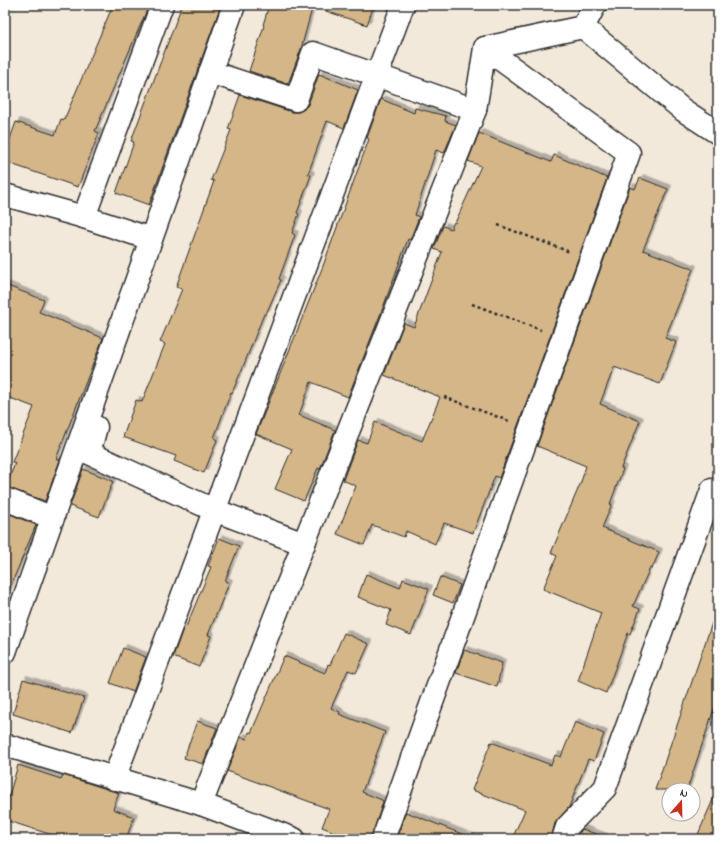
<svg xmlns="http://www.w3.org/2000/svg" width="723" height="844" font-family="'Indie Flower',sans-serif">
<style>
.building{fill:#d4b688;stroke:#2b2b2b;filter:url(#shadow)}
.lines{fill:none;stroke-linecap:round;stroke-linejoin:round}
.minor-casing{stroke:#2b2b2b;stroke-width:25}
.path{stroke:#2b2b2b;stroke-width:2.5;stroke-dasharray:3 3;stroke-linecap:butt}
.minor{stroke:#fff;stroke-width:22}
</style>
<defs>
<filter id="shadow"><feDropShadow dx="3.5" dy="-3.5" stdDeviation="0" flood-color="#0004"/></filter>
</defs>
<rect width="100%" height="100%" fill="#f2e9db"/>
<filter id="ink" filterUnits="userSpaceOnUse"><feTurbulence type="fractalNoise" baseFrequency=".025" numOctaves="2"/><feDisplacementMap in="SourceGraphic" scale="8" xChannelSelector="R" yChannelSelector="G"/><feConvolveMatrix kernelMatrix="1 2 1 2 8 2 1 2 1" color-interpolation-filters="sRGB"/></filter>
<g filter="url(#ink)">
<g class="building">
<polygon points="113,5 149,5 95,131 99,133 78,187 5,162 5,153 16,122 55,135 61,119 64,120"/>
<polygon points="182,5 221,5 149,205 116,193 134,142 131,141"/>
<polygon points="269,5 313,5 301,49 288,84 249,71 264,26 263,25"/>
<polygon points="317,5 374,5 367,25 317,8"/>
<polygon points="319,74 358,90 344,128 327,121 308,174 311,175 297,213 299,214 292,233 295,235 279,279 281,280 266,314 264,314 245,362 232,393 231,392 214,438 217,440 204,473 174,461 176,456 123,437 136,400 142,402 165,344 160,342 182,289 176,287 214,181 211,180 231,130 228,129 240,95 292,112 299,112 304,109 308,105"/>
<polygon points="381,99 414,113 415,108 446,116 445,121 456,125 444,153 436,150 415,215 419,217 410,240 408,239 384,305 348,397 311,382 299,415 335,430 320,469 318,468 304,501 275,489 292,449 256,434 323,266 369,139 367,138"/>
<polygon points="479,133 551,162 554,155 607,178 499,478 495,476 473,533 444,523 435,544 406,531 404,537 372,525 364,545 337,534 356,486 343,480 358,440 367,443 375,422 422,441 440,397 384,375 404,323 414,327 442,252 434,249 443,226 451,229 454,222 455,223 481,166 468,161"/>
<polygon points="640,178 668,189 643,250 693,269 665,338 676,342 660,384 614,367 600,404 640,421 621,468 623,469 610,504 612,504 602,528 659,552 652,569 650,568 633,606 640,609 630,634 628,633 606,693 578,681 601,613 543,589 557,556 551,553 581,482 586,466 537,446 630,187 635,189"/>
<polygon points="5,285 44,300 39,312 103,338 56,459 60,460 45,501 6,487 15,463 12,462 34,407 5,396"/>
<polygon points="83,469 113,481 99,517 70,506"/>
<polygon points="5,512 36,525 6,597 5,597"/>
<polygon points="219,538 239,546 225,581 229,583 208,635 211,636 199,667 173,657 184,626 186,627 211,567 208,566"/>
<polygon points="366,574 400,588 403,579 429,589 411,635 386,625 391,610 358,597"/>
<polygon points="440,577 460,585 453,603 433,595"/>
<polygon points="715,614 718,615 718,697 687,790 655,790"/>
<polygon points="344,633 369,644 356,673 348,670 331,708 340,712 339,714 385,732 362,792 382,800 383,802 371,839 352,839 322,827 329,809 227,771 241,737 247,739 249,732 251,733 284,656 325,673 328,664 330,665"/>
<polygon points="123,648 146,657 133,692 110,683"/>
<polygon points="464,650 502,663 497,687 456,673"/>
<polygon points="23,679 84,698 72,733 13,714"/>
<polygon points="197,721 217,728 203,764 184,758"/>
<polygon points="575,722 604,734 594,761 588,759 569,807 555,823 551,839 512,839 525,810 472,790 491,742 551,765 555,755 561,757"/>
<polygon points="18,765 61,779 63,775 119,793 113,809 134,817 126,839 65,839 5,820 5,809"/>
<polygon points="718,788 718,839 696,839"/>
<polygon points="406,812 472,838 471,839 396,839"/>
<polygon points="582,829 604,837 603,839 576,839"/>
</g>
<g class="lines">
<defs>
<g id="minor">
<polyline points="583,27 595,5"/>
<polyline points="210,72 296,100 313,53 475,110 485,48 583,27 683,110 718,133"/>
<polyline points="5,195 84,217 151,239"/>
<polyline points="84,217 162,5"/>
<polyline points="96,427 89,453 214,510 304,544"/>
<polyline points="5,499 53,518"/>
<polyline points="5,652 234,5"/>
<polyline points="5,745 201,804 294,839"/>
<polyline points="114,779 403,5"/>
<polyline points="201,804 475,110"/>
<polyline points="383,839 629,153 485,48"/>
<polyline points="563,839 567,827 605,788 712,490"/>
</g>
</defs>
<use href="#minor" class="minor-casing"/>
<g class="path">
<polyline points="498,225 570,252"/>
<polyline points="472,304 541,330"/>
<polyline points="444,397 509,421"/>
</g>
<use href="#minor" class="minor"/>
</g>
</g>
<rect width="723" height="844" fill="none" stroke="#fff" stroke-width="20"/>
<rect x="10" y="10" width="703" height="824" fill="none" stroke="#2b2b2b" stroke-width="1.5" filter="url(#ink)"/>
<g transform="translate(681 802) rotate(20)"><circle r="19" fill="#ffffff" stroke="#aaaaaa"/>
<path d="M0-3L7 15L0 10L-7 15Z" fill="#c8321e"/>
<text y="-6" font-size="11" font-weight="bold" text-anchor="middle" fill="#2b2b2b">N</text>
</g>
</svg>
